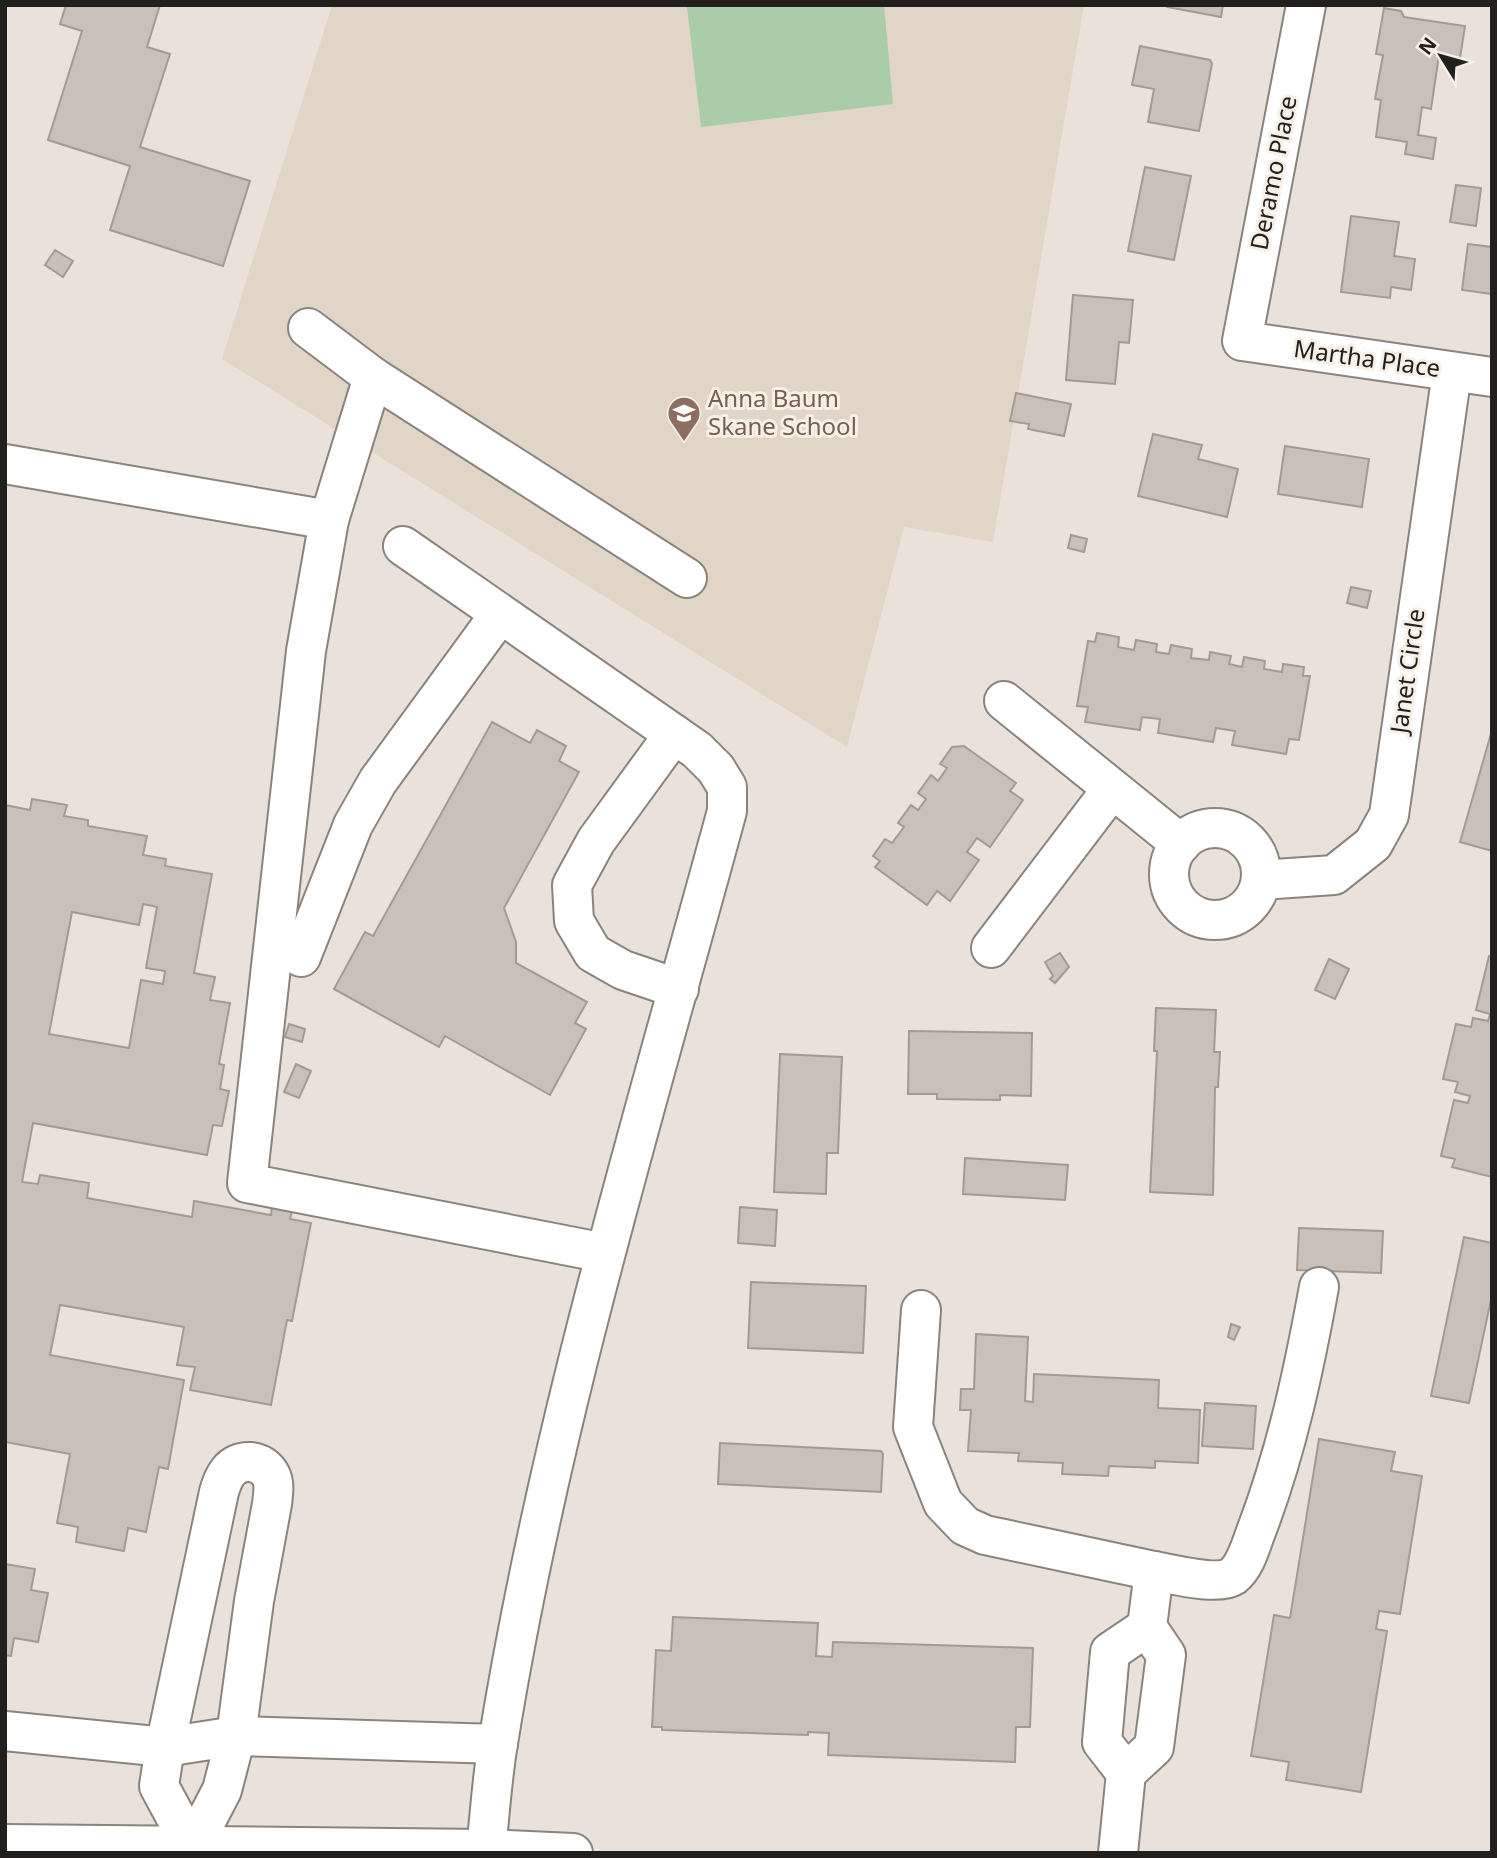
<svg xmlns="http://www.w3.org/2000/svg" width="1497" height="1858" font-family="'Noto Sans',sans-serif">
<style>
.built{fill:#e1d5c7}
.green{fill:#aacca9}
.building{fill:#c9c0ba;stroke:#a39a95;stroke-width:2;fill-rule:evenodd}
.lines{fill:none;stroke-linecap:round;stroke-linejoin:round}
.minor-casing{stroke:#8b847d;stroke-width:42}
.major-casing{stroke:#8b847d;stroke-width:42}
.minor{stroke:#fff;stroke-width:38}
.major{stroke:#fff;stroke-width:38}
.labels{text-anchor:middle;stroke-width:6;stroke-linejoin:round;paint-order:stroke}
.street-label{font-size:24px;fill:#22201d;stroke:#f7f0e7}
.education-label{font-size:24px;fill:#785e54;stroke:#f7f0e7;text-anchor:start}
</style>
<rect width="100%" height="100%" fill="#eae2da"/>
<polygon class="built" points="332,5 1084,5 993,542 904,527 847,747 222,359"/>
<polygon class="green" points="700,5 884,5 893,104 701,127 687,7"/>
<g class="building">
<polygon points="66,5 160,5 147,47 170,54 140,147 250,181 223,266 110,230 130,166 48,140 82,31 60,24"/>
<polygon points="1167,5 1223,5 1221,17 1167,7"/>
<polygon points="1384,8 1401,11 1404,17 1465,26 1460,58 1439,55 1431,109 1422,107 1418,135 1436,138 1433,159 1405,154 1407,142 1376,137 1381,100 1375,99 1383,55 1376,54"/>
<polygon points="1140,46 1210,60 1212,64 1199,131 1148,122 1154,89 1132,85"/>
<polygon points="1145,167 1191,176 1174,260 1128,251"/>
<polygon points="1456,185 1481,188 1476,226 1450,222"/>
<polygon points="1351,216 1399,222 1394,256 1415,259 1411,290 1391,287 1390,298 1341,292"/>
<polygon points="1468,244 1492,247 1492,294 1462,290"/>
<polygon points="55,250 73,261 63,277 45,265"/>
<polygon points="1073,295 1133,300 1129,343 1119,342 1115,384 1066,380"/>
<polygon points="1016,393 1071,404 1064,436 1028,429 1029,424 1010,421"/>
<polygon points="1153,434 1202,445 1198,459 1238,469 1227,517 1138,496"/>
<polygon points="1285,446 1369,459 1362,507 1278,494"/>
<polygon points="1071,535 1087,539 1084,552 1068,548"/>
<polygon points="1351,587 1371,591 1367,608 1347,603"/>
<polygon points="1097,633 1119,637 1118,647 1134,650 1136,640 1157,644 1156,652 1169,654 1171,645 1192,649 1191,658 1209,660 1210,652 1231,656 1229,664 1242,667 1244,657 1265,661 1264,669 1282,672 1283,664 1304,667 1303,676 1310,676 1299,740 1289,739 1286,754 1232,745 1235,731 1216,728 1213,742 1158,733 1160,719 1142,717 1140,730 1085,722 1088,707 1077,706 1088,641 1095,642"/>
<polygon points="492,722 530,743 537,730 566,746 559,761 579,772 504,908 516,942 516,963 587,1002 575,1023 586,1029 550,1095 445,1036 439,1047 334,989 365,932 373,936"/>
<polygon points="1492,730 1492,851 1460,842"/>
<polygon points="964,746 1016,783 1010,791 1023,800 990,847 977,838 967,852 979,860 950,901 937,891 927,905 875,867 880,861 873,856 885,839 892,843 904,827 898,823 911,805 918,810 926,799 918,793 931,775 938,781 947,768 940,764 952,747"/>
<path d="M32,799L67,805L64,816L88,820V826L147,836L143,855L166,859L165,866L212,874L194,973L215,977L210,1000L230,1003L219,1064L224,1065L220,1089L229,1091L222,1126L213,1125L207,1155L33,1123L22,1182L38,1184L40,1175L89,1183L87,1198L192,1217L194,1201L271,1215L272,1207L292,1211L290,1219L311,1223L292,1321L287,1320L271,1405L190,1390L195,1367L177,1365L184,1327L60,1305L50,1355L184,1380L168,1469L159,1467L146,1532L128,1528L124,1551L76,1542L78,1527L57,1523L70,1454L5,1442V805L30,810ZM143,904L157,907L146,968L165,971L163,984L141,980L129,1048L49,1034L72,912L139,925Z"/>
<polygon points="1060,953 1069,967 1055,983 1050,979 1053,976 1045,962"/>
<polygon points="1489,956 1492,956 1492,1177 1452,1167 1455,1159 1441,1156 1454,1100 1468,1103 1470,1096 1455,1092 1458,1082 1443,1079 1456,1024 1471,1027 1473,1018 1488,1021 1490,1014 1476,1010"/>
<polygon points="1329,959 1349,969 1335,999 1315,990"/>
<polygon points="1156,1008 1216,1010 1214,1052 1220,1052 1218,1087 1215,1087 1213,1195 1150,1192 1157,1051 1154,1051"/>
<polygon points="289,1024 305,1029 302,1042 285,1037"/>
<polygon points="909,1031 1032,1033 1031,1096 1000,1095 1000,1100 937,1099 937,1094 908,1094"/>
<polygon points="780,1054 842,1057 838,1153 827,1153 826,1194 774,1192"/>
<polygon points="296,1064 311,1071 299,1098 284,1092"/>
<polygon points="965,1158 1068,1165 1065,1200 963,1194"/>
<polygon points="740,1207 777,1210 775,1246 738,1243"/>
<polygon points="1299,1228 1383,1231 1381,1273 1297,1270"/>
<polygon points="1464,1237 1492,1243 1492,1295 1469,1403 1431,1396"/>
<polygon points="751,1282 866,1286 863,1353 748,1348"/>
<polygon points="1231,1324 1240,1327 1234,1340 1228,1337"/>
<polygon points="976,1334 1028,1337 1025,1401 1033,1402 1034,1374 1159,1380 1158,1408 1200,1410 1198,1463 1155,1461 1155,1468 1109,1466 1108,1476 1062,1474 1063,1463 1018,1461 1019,1453 968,1451 971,1410 960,1410 961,1389 974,1389"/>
<polygon points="1205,1403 1256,1406 1253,1449 1202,1446"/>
<polygon points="1319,1439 1395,1452 1391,1471 1422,1476 1400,1614 1379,1611 1376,1629 1387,1631 1361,1792 1286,1780 1289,1762 1251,1756 1274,1615 1290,1618"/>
<polygon points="720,1443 881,1451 883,1454 881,1492 718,1484"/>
<polygon points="5,1564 35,1569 31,1590 48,1593 38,1642 14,1638 11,1656 5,1655"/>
<polygon points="673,1617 818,1623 816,1656 832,1657 833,1642 1033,1648 1030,1727 1016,1727 1015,1762 828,1755 829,1733 808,1732 808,1735 662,1730 662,1727 652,1727 656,1650 671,1651"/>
</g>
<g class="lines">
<defs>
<g id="minor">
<polyline points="1306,5 1242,341 1492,377"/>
<polyline points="308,328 373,377 329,520"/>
<polyline points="373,377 687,578"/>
<polyline points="5,464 329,520 306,651 247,1183 605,1253"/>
<path d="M403,546L697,750L716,769L727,787V811C643,1120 549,1426 498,1743C492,1778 490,1814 486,1849"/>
<polyline points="1004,701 1181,844"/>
<polyline points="674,734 596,841 572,885 574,921 593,953 623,970 679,989"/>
<circle cx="1215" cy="874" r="46"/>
<polyline points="1261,880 1334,875 1373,844 1389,815 1452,372"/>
<polyline points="991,948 1112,789"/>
<polyline points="301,957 353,825 378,781 500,614"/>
<polyline points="921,1310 913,1427 943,1503 965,1526 985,1535 1154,1571"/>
<polyline points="5,1731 165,1747 236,1736 498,1744"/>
<polyline points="1126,1773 1102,1742 1110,1652 1147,1627"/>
<path d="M193,1846L222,1790L236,1736L254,1601L272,1504C273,1495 275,1484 271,1476C263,1459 239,1457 228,1472C224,1477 221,1485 219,1492L165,1747L159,1786L195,1853"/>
<path d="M1118,1853L1126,1773L1154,1747L1166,1655L1147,1627L1154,1571C1172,1574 1218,1586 1233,1576C1246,1566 1251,1544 1257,1529C1287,1450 1304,1369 1319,1287"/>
</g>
<polyline id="major" points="5,1844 486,1849 573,1853"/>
</defs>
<use href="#minor" class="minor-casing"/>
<use href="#major" class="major-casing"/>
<use href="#minor" class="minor"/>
<use href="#major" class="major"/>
</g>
<defs>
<symbol id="school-pin" viewBox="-11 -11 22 30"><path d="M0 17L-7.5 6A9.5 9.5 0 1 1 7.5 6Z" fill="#8d6e63" stroke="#f7f0e7"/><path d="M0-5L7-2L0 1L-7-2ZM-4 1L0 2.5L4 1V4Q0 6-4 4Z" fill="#fff"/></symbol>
</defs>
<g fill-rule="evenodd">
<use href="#school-pin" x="665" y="394" width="38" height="52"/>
</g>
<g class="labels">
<g class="street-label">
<text transform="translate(1274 173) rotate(-79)" y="8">Deramo Place</text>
<text transform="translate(1367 359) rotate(8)" y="8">Martha Place</text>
<text transform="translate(1408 671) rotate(-82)" y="8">Janet Circle</text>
</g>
<g class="education-label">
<text x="708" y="407">Anna Baum<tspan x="708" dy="28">Skane School</tspan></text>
</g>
</g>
<rect width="1497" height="1858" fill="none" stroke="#22201d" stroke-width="14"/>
<g transform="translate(1441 56) rotate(307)" stroke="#f7f0e7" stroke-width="5" paint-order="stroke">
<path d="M0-5L12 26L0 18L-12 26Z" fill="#22201d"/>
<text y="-10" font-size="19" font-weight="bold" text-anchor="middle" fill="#22201d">N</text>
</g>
</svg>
